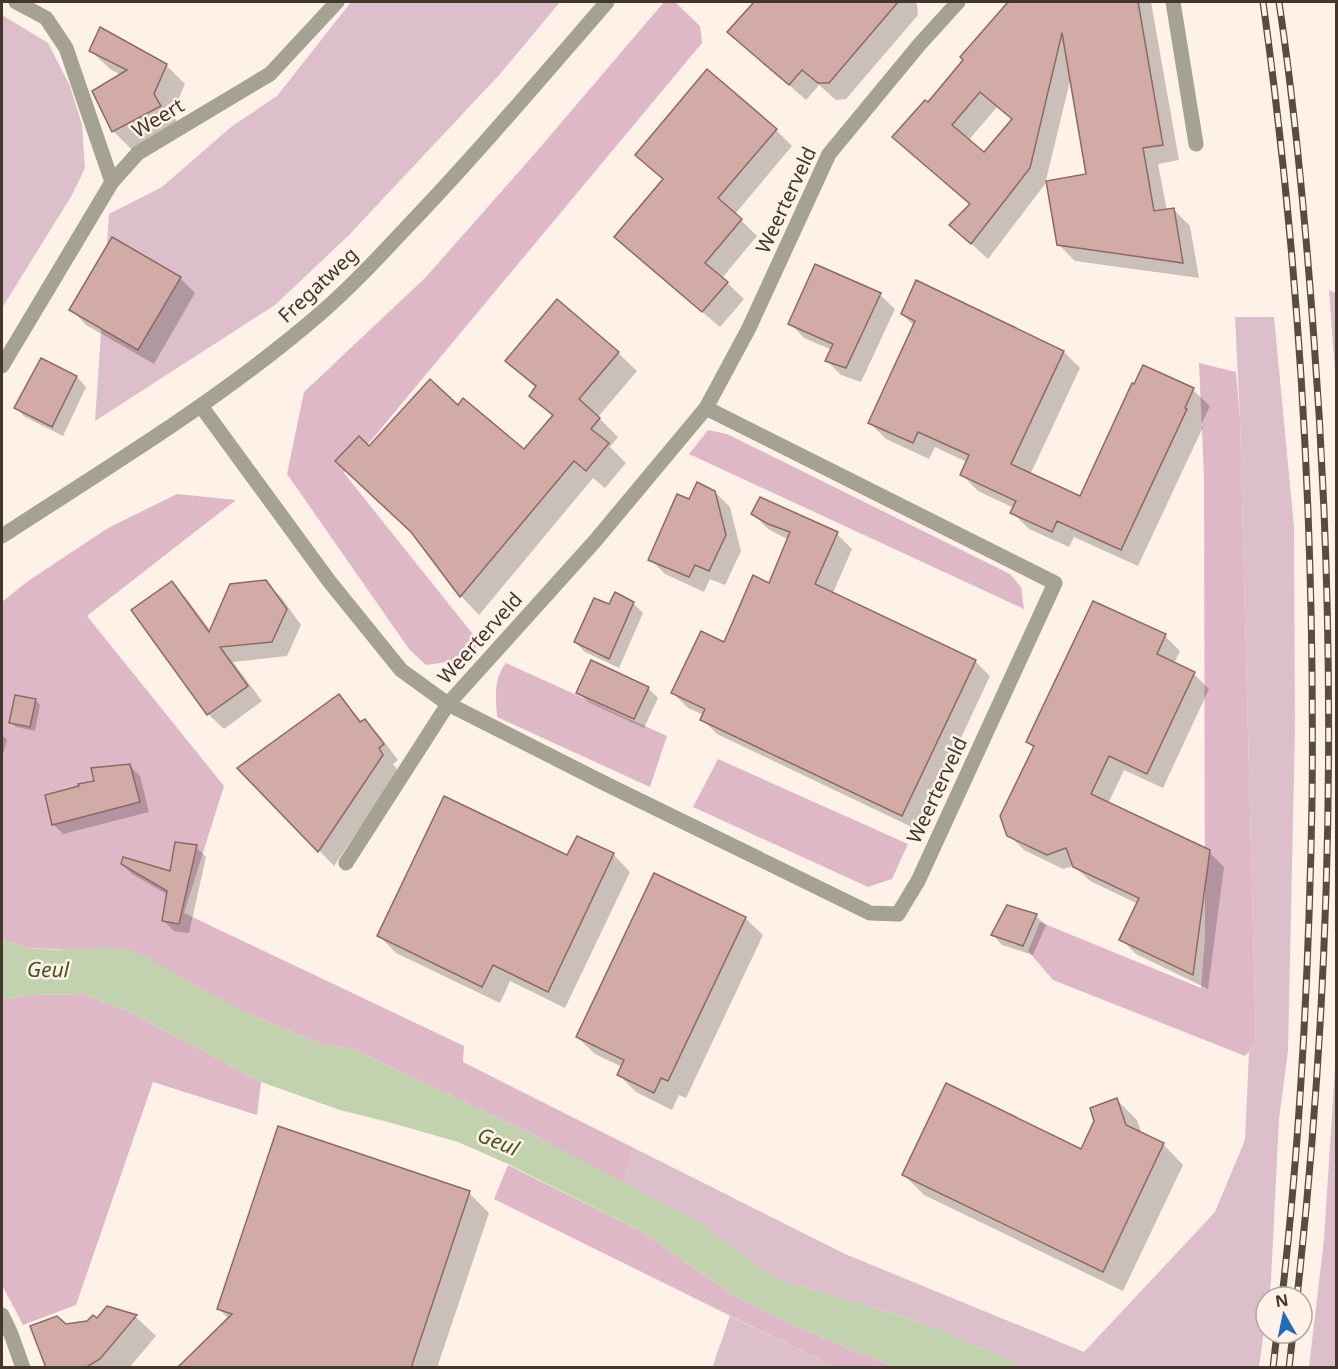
<svg xmlns="http://www.w3.org/2000/svg" width="1338" height="1369" font-family="'Noto Sans',sans-serif">
<style>
.green{fill:#dcbfca}
.forest{fill:#dfb8c7}
.water{fill:#c2d1ae}
.shadow{fill:#0003;fill-rule:evenodd}
.building{fill:#d2aba6;stroke:#8d6965;stroke-width:1.5;fill-rule:evenodd}
.lines{fill:none;stroke-linecap:round;stroke-linejoin:round}
.minor{stroke:#a6a293;stroke-width:15}
.rail-casing{stroke:#574b42;stroke-width:7}
.rail{stroke:#fef1e8;stroke-width:4.5;stroke-dasharray:14;stroke-linecap:butt}
.labels{text-anchor:middle;stroke-width:5;stroke-linejoin:round;paint-order:stroke}
.street-label{font-size:20px;fill:#42362d;stroke:#fef1e8}
.water-label{font-size:21px;font-style:italic;fill:#445724;stroke:#fef1e8}
</style>
<rect width="100%" height="100%" fill="#fef1e8"/>
<g class="green">
<polygon points="351,2 560,2 500,74 349,235 275,305 95,421 109,214 162,187 231,127 277,96"/>
<polygon points="2,15 48,43 70,86 82,125 85,168 72,195 2,308"/>
<polygon points="1329,290 1336,293 1336,385"/>
<polygon points="1235,317 1274,317 1294,527 1295,730 1288,1051 1279,1119 1271,1281 1269,1297 1266,1297 1266,1316 1259,1367 1022,1367 995,1352 972,1345 943,1331 898,1315 777,1279 696,1220 623,1183 634,1148 845,1254 1084,1352 1215,1212 1245,1140 1249,1052 1256,1044 1240,419"/>
<polygon points="1336,1052 1336,1367 1309,1367 1324,1239"/>
<polygon points="730,1316 834,1367 712,1368"/>
</g>
<g class="forest">
<path d="M664,2H675L700,26L702,43L344,473L480,643C466,661 446,662 426,665L409,649L287,474L304,392L426,277L537,151Z"/>
<polygon points="1199,363 1236,372 1240,419 1256,1044 1245,1056 1053,980 1028,951 1040,922 1201,988 1205,937 1204,476"/>
<polygon points="708,430 727,434 1010,574 1021,587 1024,609 689,454"/>
<polygon points="177,494 236,500 87,616 224,786 184,913 464,1046 463,1062 634,1148 623,1183 534,1135 353,1049 319,1043 241,1011 138,953 27,948 2,939 2,602 28,581 108,528"/>
<path d="M506,663L667,736L650,787L497,717C496,698 493,679 506,663Z"/>
<polygon points="718,759 908,844 892,879 868,887 693,807"/>
<polygon points="83,994 126,1010 261,1082 257,1115 153,1082 76,1305 23,1325 2,1285 2,1000 31,995"/>
<polygon points="508,1165 641,1231 733,1295 792,1325 896,1367 834,1367 494,1199"/>
</g>
<polygon class="water" points="2,939 27,948 58,950 114,947 138,952 241,1011 319,1043 353,1049 534,1135 696,1220 777,1279 898,1315 943,1331 972,1345 995,1352 1022,1367 896,1367 792,1325 733,1295 641,1231 508,1164 458,1142 388,1122 340,1110 261,1082 126,1010 83,994 31,995 2,1000"/>
<g class="shadow">
<polygon points="755,2 914,2 917,4 918,15 846,99 836,100 819,85 806,100 729,32"/>
<path d="M1010,2H1151L1179,160L1158,164L1167,211L1173,209L1190,226L1199,278L1075,261L1059,245L1088,175L1071,77L1045,184L988,259L951,225L971,205L894,137L928,103L965,60L962,57ZM997,107L1013,120L984,154L968,141Z"/>
<polygon points="91,51 166,65 185,84 172,114 179,125 132,150 113,131 121,75 110,69"/>
<polygon points="776,130 792,146 735,214 757,236 722,278 744,299 720,327 633,253 616,237 664,180 637,155"/>
<polygon points="180,278 195,293 154,364 86,325 71,309"/>
<polygon points="880,295 895,309 861,382 841,375 827,361 832,350 804,338 790,323"/>
<polygon points="558,301 618,353 637,371 598,417 618,437 610,447 626,463 605,488 593,478 479,615 461,596 415,535 369,448 458,407 524,451 553,417 531,396 536,388 507,361"/>
<polygon points="902,314 1064,352 1080,368 1030,475 1080,498 1193,390 1210,406 1201,425 1203,427 1138,566 1074,537 1069,547 1029,529 1012,512 1014,508 978,491 962,475 967,462 935,447 929,459 886,439 870,423 914,326"/>
<polygon points="77,377 86,387 63,436 25,417 16,408"/>
<polygon points="715,492 730,507 741,551 725,585 710,579 704,592 665,574 650,559 690,501"/>
<polygon points="753,514 837,534 852,549 833,593 975,661 990,676 918,830 717,734 702,719 704,715 688,708 673,693 724,644 769,585 789,540 768,529"/>
<polygon points="265,582 281,597 301,625 287,656 233,662 262,701 224,729 208,714 133,610 171,583 186,598 211,631"/>
<polygon points="633,603 643,613 619,668 585,652 575,642 610,606"/>
<polygon points="1094,603 1165,636 1180,651 1174,664 1194,674 1209,689 1163,788 1124,770 1108,804 1209,852 1224,867 1208,989 1136,954 1121,939 1138,904 1090,881 1074,866 1063,869 1024,850 1009,835 1034,748 1028,742"/>
<polygon points="648,688 658,698 644,728 588,702 578,692"/>
<polygon points="339,696 363,723 365,721 380,736 398,760 393,764 398,771 334,866 240,768"/>
<polygon points="35,700 40,705 35,731 16,727 11,722"/>
<polygon points="2,735 7,740 2,758"/>
<polygon points="130,766 140,776 149,812 63,834 53,824 96,782"/>
<polygon points="196,847 206,857 189,933 174,931 164,921 168,895 132,874 122,864 172,873"/>
<polygon points="613,854 630,872 565,1008 510,981 500,1003 396,953 379,936 568,857"/>
<polygon points="1008,907 1036,916 1046,925 1033,955 1002,945 993,935"/>
<polygon points="745,918 763,935 686,1098 679,1095 672,1110 636,1092 619,1075 622,1067 595,1054 577,1037"/>
<polygon points="1117,1100 1137,1120 1142,1134 1163,1144 1183,1165 1123,1291 924,1195 904,1175 1082,1151"/>
<polygon points="469,1193 489,1213 437,1368 355,1368 229,1319 219,1309"/>
<polygon points="108,1307 136,1317 156,1336 129,1368 48,1368 65,1326 97,1321"/>
</g>
<g class="building">
<polygon points="754,2 898,2 829,83 818,83 802,70 789,85 727,32"/>
<path d="M1008,2H1138L1163,145L1143,148L1154,211L1174,208L1183,263L1057,245L1046,181L1086,174L1062,33L1030,168L971,244L949,225L970,204L892,137L925,100L928,102L963,60L960,57ZM980,92L1012,119L984,152L952,125Z"/>
<polygon points="100,27 167,64 154,94 161,106 112,132 92,91 127,70 89,51"/>
<polygon points="707,69 777,129 718,198 742,219 705,263 728,282 702,312 614,237 663,179 635,155"/>
<polygon points="112,237 181,277 138,350 69,310"/>
<polygon points="815,264 881,293 846,368 825,361 833,344 788,324"/>
<polygon points="916,280 1064,351 1011,464 1080,496 1132,383 1134,384 1143,365 1194,388 1185,408 1187,409 1121,550 1057,521 1052,532 1010,513 1016,501 960,475 969,455 918,432 913,443 868,423 915,321 901,314"/>
<polygon points="557,299 619,352 579,399 600,418 591,429 609,443 586,471 574,461 460,597 411,532 335,461 359,436 369,446 430,379 458,405 463,398 524,449 553,415 529,396 536,386 505,361"/>
<polygon points="41,358 77,376 52,427 14,408"/>
<polygon points="697,482 715,491 726,535 709,571 695,565 689,577 648,560 677,494 689,499"/>
<polygon points="760,497 838,532 815,584 976,660 902,816 700,720 705,709 671,693 701,631 724,642 753,575 769,583 790,532 768,524 751,514"/>
<polygon points="266,580 287,609 272,642 220,647 248,686 207,715 131,610 172,581 209,632 230,584"/>
<polygon points="615,592 634,602 609,659 574,642 594,598 609,604"/>
<polygon points="1093,601 1166,634 1157,654 1195,672 1147,774 1109,756 1091,794 1210,850 1193,975 1119,940 1139,898 1073,867 1066,848 1047,855 1007,836 1000,816 1034,746 1026,742"/>
<polygon points="591,660 649,687 634,719 576,693"/>
<polygon points="339,694 360,722 365,719 384,744 379,748 383,755 318,852 237,768"/>
<polygon points="15,695 36,699 30,727 9,723"/>
<polygon points="130,764 140,802 52,825 45,795 79,786 78,784 94,781 91,768"/>
<polygon points="444,796 567,855 577,836 614,853 548,992 493,965 482,987 377,936"/>
<polygon points="175,842 197,845 179,924 162,921 167,891 121,864 123,857 170,871"/>
<polygon points="654,873 746,917 668,1081 661,1078 654,1093 617,1075 624,1060 576,1037"/>
<polygon points="1007,905 1037,914 1023,946 991,935"/>
<polygon points="946,1083 1081,1149 1094,1121 1090,1108 1117,1098 1126,1125 1164,1143 1103,1272 902,1175"/>
<polygon points="278,1126 470,1191 411,1368 177,1368 232,1314 217,1309"/>
<polygon points="107,1306 137,1315 100,1359 85,1368 46,1368 30,1326 57,1316 66,1324 87,1321 93,1315 97,1318"/>
</g>
<g class="lines">
<g class="minor">
<polyline points="16,2 46,18 66,48 112,182"/>
<polyline points="1173,2 1196,144"/>
<polyline points="2,366 112,182 138,153 270,74 337,2"/>
<polyline points="201,406 329,581 401,670 448,704 608,785 870,913 898,914 918,881 1055,583 706,408"/>
<path d="M2,536C108,467 218,401 315,318C347,291 376,260 405,229C475,156 541,78 607,2"/>
<polyline points="346,863 448,704 595,541 706,408 749,328 829,154 919,45 958,2"/>
<polyline points="2,1315 11,1334 23,1368"/>
</g>
<defs>
<g id="rail">
<path d="M1263,2C1300,266 1315,535 1312,802C1309,967 1301,1133 1282,1297"/>
<path d="M1279,2C1295,109 1305,218 1313,326C1338,649 1333,975 1297,1297"/>
<polyline points="1273,1368 1277,1333"/>
<polyline points="1289,1368 1293,1333"/>
</g>
</defs>
<use href="#rail" class="rail-casing"/>
<use href="#rail" class="rail"/>
</g>
<g class="labels">
<g class="street-label">
<text transform="translate(158 118) rotate(-31)" y="7">Weert</text>
<text transform="translate(786 200) rotate(-65)" y="7">Weerterveld</text>
<text transform="translate(318 285) rotate(-43)" y="7">Fregatweg</text>
<text transform="translate(480 638) rotate(-48)" y="7">Weerterveld</text>
<text transform="translate(937 790) rotate(-65)" y="7">Weerterveld</text>
</g>
<g class="water-label">
<text transform="translate(48 970) rotate(1)" y="7">Geul</text>
<text transform="translate(498 1142) rotate(22)" y="7">Geul</text>
</g>
</g>
<rect width="1338" height="1369" fill="none" stroke="#42362d" stroke-width="6"/>
<g transform="translate(1284 1315) rotate(351)"><circle r="28" fill="#fef1e8" stroke="#b3a69d" stroke-width="1.5"/>
<path d="M0-4.5L10 22L0 15L-10 22Z" fill="#206bba"/>
<text y="-9" font-size="16" font-weight="bold" text-anchor="middle" fill="#42362d">N</text>
</g>
</svg>
